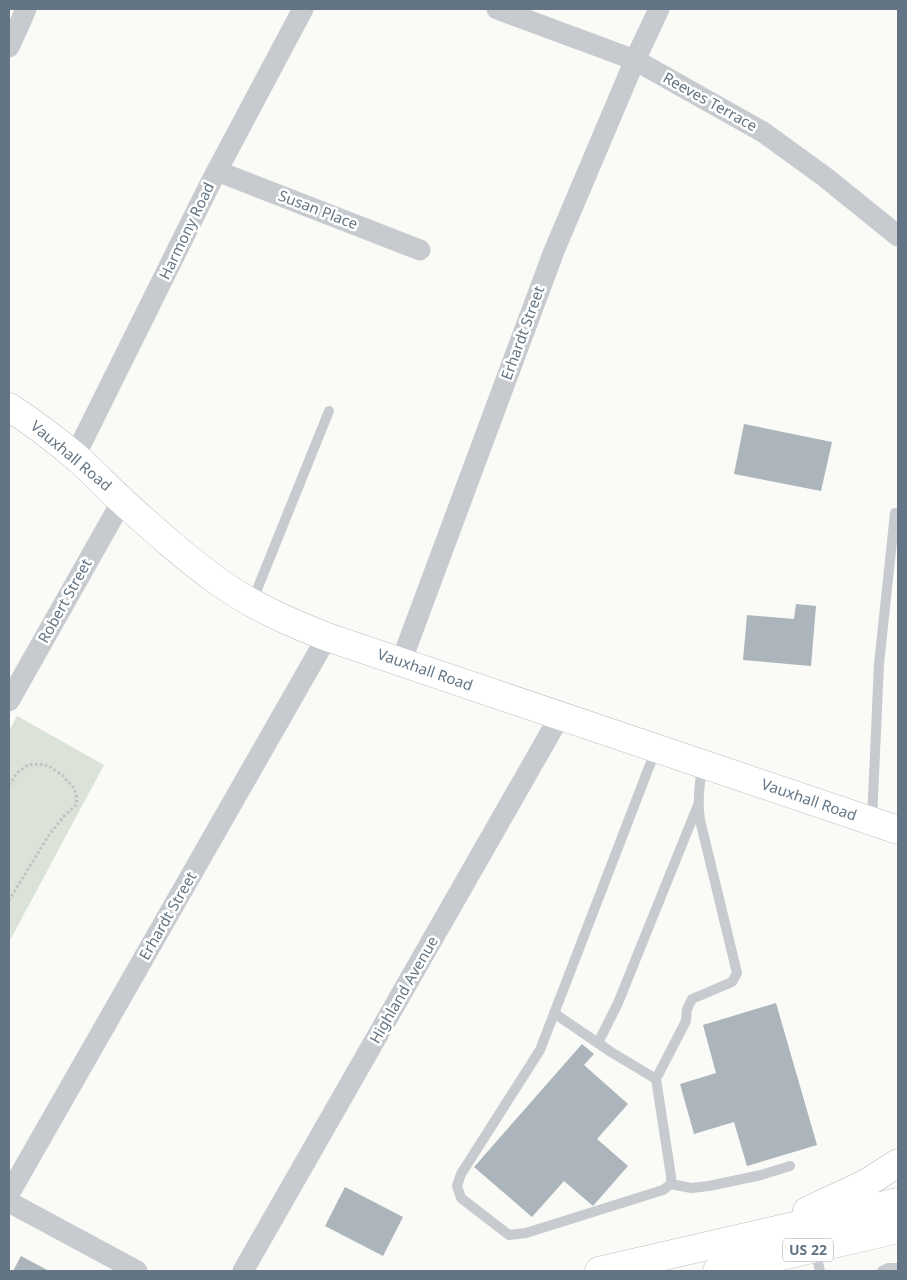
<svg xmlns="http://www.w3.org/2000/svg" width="907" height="1280" font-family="'Noto Sans',sans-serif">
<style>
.green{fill:#dbe2d8}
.building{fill:#abb5bb}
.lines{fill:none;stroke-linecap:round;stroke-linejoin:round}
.secondary-casing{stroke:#b9bfc3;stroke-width:29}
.highway-casing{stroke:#b9bdc0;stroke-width:29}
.path{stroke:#c0c3c5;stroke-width:3;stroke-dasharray:2.5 2.5;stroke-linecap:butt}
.lane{stroke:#c7cbcf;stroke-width:10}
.street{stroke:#c7cbcf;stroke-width:21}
.secondary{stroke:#fff;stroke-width:28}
.highway{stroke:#fff;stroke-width:28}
.labels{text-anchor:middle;stroke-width:5;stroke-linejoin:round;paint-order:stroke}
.shield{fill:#fff;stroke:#929ea9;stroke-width:1}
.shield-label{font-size:14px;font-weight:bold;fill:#637584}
.street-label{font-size:15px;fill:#637584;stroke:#fff}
</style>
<rect width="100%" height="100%" fill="#fafaf7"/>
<polygon class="green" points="17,716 104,765 9,942 9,731"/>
<g class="building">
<polygon points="744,424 832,442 821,491 734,474"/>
<polygon points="796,604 816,606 811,666 743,660 747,615 794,619"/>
<polygon points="776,1003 817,1145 747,1166 734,1122 694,1134 680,1084 716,1073 703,1025"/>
<polygon points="582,1044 594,1054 584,1065 628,1104 597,1139 628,1166 593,1206 564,1181 532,1217 474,1167"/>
<polygon points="345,1187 403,1217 383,1256 325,1226"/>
<polygon points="21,1256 49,1271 13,1271"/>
</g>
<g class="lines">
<defs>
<path id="secondary" d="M9,407C32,422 55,439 76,457C91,470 105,485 120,499C151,527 185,558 219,582C252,606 289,622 327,637L898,830"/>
<g id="highway">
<polyline points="807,1211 865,1184 898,1163"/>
<polyline points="599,1271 898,1202"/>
<polyline points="717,1271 898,1229"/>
</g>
</defs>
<use href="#secondary" class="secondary-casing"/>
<use href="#highway" class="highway-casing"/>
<polyline class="path" points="9,785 17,773 28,765 39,764 49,766 63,776 74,788 77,798 76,805 65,815 49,835 9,900"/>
<g class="lane">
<polyline points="252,602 329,411"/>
<path d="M656,749L540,1050L461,1174L457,1186L461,1198L509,1235L526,1233L663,1190L671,1184V1176L656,1079L686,1021L687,1009L692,999L732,982L737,973L700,820C697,801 700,784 702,765"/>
<polyline points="872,820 879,664 895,513"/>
<polyline points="554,1013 611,1052 656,1079"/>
<polyline points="598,1043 618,1003 698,805"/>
<polyline points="671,1184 691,1188 709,1186 761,1175 790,1166"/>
<polyline points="815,1250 820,1271"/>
<polyline points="882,1271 888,1268 898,1268"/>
</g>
<g class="street">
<polyline points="497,9 635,60 763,132 825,177 898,236"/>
<polyline points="9,47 20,23 26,9"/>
<polyline points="217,171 420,250"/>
<polyline points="75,456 210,184 303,9"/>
<polyline points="401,662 554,251 635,60 659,9"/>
<polyline points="9,701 122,501"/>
<polyline points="9,1194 327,637"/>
<polyline points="9,1202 137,1271"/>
<polyline points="243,1271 560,716"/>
</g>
<use href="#secondary" class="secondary"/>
<use href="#highway" class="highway"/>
</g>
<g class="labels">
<rect class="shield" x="783" y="1238.5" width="50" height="23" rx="4"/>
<g class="shield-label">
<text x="808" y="1255">US 22</text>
</g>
<g class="street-label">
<text transform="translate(710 102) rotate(29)" y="5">Reeves Terrace</text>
<text transform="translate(318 210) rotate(21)" y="5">Susan Place</text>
<text transform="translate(187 231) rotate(-64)" y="5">Harmony Road</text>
<text transform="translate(523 333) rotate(-70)" y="5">Erhardt Street</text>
<text transform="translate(71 456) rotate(40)" y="5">Vauxhall Road</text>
<text transform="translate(65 601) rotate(-61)" y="5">Robert Street</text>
<text transform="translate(425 670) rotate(19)" y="5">Vauxhall Road</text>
<text transform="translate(809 800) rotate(19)" y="5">Vauxhall Road</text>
<text transform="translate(168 916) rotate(-60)" y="5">Erhardt Street</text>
<text transform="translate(404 990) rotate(-60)" y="5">Highland Avenue</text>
</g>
</g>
<rect width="907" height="1280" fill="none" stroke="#637584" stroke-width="20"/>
</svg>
